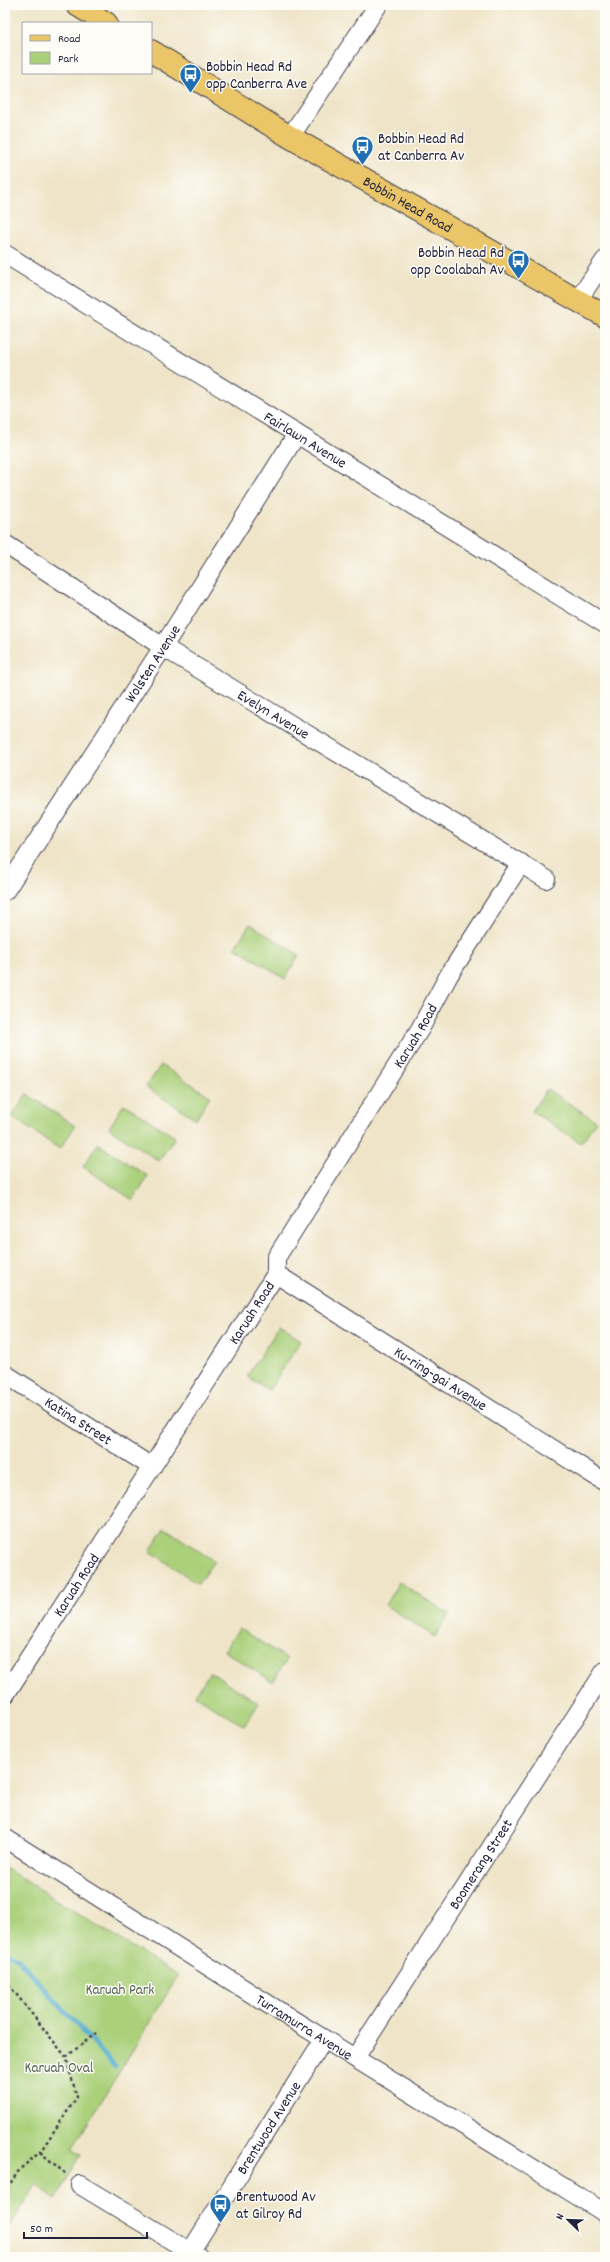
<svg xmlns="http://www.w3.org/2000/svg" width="610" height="2262" font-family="Dekko,sans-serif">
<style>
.green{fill:#aad07a;stroke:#66795a}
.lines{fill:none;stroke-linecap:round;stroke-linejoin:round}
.stream{stroke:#4ca9cb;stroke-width:5}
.minor-casing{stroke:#413f50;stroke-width:20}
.major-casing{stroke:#413f50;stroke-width:24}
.path{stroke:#413f50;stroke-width:2.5;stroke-dasharray:3 3;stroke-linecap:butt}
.minor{stroke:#fff;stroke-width:18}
.major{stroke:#ebc669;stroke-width:22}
.labels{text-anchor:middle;stroke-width:3;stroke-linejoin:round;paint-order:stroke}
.poi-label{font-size:15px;fill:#22223b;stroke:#fdfcf7;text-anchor:start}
.street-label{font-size:15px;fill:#22223b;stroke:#fdfcf7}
.park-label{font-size:15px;fill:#525f51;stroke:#fdfcf7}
</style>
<rect width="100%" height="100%" fill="#fdfcf7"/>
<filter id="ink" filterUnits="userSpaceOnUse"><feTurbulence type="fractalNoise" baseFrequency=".025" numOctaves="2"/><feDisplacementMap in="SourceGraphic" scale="8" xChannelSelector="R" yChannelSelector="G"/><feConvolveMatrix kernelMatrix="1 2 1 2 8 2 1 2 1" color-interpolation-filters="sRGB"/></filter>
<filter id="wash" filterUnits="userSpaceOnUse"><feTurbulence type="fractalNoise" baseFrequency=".012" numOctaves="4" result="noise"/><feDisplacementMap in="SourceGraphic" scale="16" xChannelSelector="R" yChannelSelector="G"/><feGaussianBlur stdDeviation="0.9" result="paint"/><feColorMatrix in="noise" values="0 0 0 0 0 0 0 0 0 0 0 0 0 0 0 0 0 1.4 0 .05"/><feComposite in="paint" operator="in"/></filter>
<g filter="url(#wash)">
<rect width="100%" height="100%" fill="#efe4c7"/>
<g class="green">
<polygon points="250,924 299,955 285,979 235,947"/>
<polygon points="161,1065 210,1096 196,1119 146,1087"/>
<polygon points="547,1089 596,1121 581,1143 532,1111"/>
<polygon points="27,1094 75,1126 60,1149 12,1117"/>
<polygon points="124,1104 175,1137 159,1161 109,1128"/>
<polygon points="98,1144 148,1176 133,1200 83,1167"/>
<polygon points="279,1327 301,1341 269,1390 247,1376"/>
<polygon points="165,1528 214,1561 198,1584 150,1551"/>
<polygon points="399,1582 449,1614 435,1637 385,1605"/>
<polygon points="239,1628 287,1659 273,1682 224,1651"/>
<polygon points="210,1672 259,1703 244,1726 195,1695"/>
<polygon points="5,1868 178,1976 72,2149 81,2155 56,2199 36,2185 5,2234"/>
</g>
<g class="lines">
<polyline class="stream" points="5,1951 18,1959 115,2067"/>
</g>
</g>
<g filter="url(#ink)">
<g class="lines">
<defs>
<g id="minor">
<polyline points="290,137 378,5"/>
<path id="s1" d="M5,254L605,624"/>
<polyline points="578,300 605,260"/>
<path id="s2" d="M5,544L163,647L546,879"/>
<path id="s3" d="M5,891L163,647L297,434"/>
<path id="s4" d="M276,1274L605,1482"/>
<path id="s5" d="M5,1374L152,1467"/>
<path id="s6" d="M5,1695L276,1274V1258L420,1029L449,975L521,863"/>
<path id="s7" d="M5,1838L290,2018L605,2213"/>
<path id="s8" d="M355,2058L605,1671"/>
<polyline points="80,2185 199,2257"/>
<path id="s9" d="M187,2257L324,2039"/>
</g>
<g id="major">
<polyline points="77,5 106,23"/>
<path id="s10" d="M151,51L290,137L605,316"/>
</g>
</defs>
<use href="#minor" class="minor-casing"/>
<use href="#major" class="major-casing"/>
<g class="path">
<polyline points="5,1961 10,1957"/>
<polyline points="5,1980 66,2057 77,2097 40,2152 20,2169 5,2191"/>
<polyline points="66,2057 96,2033"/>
<polyline points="40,2152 67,2175"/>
</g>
<use href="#minor" class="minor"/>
<use href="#major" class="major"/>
</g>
</g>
<defs>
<symbol id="bus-pin" viewBox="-11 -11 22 30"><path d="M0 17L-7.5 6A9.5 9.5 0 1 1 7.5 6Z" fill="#1f6fb2" stroke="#fdfcf7"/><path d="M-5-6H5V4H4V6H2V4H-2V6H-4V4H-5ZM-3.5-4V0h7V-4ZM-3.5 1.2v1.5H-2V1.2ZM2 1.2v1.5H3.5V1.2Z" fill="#fff"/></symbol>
</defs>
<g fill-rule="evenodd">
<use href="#bus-pin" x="178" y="62" width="25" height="34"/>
<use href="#bus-pin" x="350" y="134" width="25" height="34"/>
<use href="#bus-pin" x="506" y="248" width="25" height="34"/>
<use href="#bus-pin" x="208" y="2192" width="25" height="34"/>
</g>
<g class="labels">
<g class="poi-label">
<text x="206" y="71">Bobbin Head Rd<tspan x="206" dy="17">opp Canberra Ave</tspan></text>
<text x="378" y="143">Bobbin Head Rd<tspan x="378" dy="17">at Canberra Av</tspan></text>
<text x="504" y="257" text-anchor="end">Bobbin Head Rd<tspan x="504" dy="17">opp Coolabah Av</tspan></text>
<text x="236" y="2201">Brentwood Av<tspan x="236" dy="17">at Gilroy Rd</tspan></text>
</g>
<g class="street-label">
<text dy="5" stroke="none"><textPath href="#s10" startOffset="299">Bobbin Head Road</textPath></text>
<text dy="5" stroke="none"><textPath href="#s1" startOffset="353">Fairlawn Avenue</textPath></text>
<text dy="5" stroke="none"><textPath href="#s3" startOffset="271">Wolsten Avenue</textPath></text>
<text dy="5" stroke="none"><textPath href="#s2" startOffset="318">Evelyn Avenue</textPath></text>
<text dy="5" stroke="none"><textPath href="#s6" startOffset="779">Karuah Road</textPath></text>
<text dy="5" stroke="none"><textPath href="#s6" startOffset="455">Karuah Road</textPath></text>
<text dy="5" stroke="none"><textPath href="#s4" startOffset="195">Ku-ring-gai Avenue</textPath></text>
<text dy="5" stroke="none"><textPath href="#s5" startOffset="87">Katina Street</textPath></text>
<text dy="5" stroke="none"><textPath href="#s6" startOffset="131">Karuah Road</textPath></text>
<text dy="5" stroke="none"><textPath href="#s8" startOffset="231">Boomerang Street</textPath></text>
<text dy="5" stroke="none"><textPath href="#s7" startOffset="354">Turramurra Avenue</textPath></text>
<text dy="5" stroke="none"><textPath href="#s9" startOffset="153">Brentwood Avenue</textPath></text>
</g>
<g class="park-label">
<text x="120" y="1994">Karuah Park</text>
<text x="59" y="2072">Karuah Oval</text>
</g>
</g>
<rect width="610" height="2262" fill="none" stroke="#fdfcf7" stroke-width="20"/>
<rect x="22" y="22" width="130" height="52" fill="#fdfcf7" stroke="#a5a5ac"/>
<rect x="30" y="35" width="20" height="6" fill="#ebc669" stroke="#a5a5ac"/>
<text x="58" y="42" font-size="12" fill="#22223b">Road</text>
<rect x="30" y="52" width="20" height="12" fill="#aad07a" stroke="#a5a5ac"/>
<text x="58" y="62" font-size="12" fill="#22223b">Park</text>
<g transform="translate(568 2220) rotate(293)" stroke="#fdfcf7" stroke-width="3" paint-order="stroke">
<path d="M0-3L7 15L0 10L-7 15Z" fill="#22223b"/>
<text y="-6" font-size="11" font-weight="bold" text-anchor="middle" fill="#22223b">N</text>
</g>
<path d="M24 2232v6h123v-6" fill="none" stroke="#22223b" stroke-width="2"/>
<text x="30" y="2232" font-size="12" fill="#22223b" stroke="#fdfcf7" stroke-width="3" paint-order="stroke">50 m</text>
</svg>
